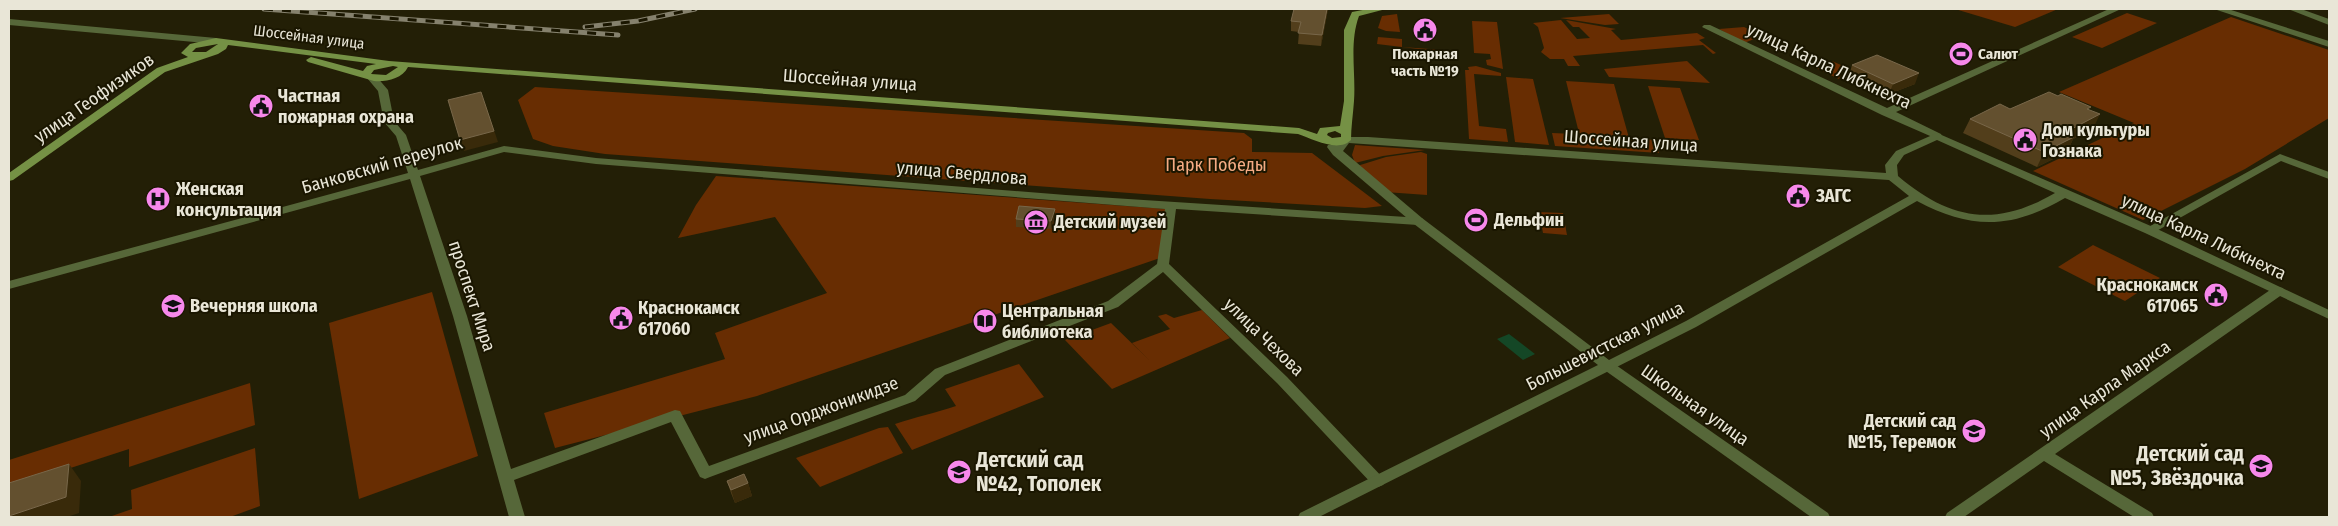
<svg xmlns="http://www.w3.org/2000/svg" width="2338" height="526" font-family="'Fira Sans Condensed',sans-serif">
<style>
.green{fill:#682d02}
.water{fill:#144726}
.lines{fill:none;stroke-linecap:round;stroke-linejoin:round}
.minor{fill:#566739;fill-rule:evenodd}
.tertiary{fill:#566739;fill-rule:evenodd}
.secondary{fill:#759145;fill-rule:evenodd}
.rail-casing{stroke:#85816d;stroke-width:5}
.rail{stroke:#1a1600;stroke-width:3;stroke-dasharray:9;stroke-linecap:butt}
.wall{fill:#523e1b}
.shaded-wall{fill:#392a0a}
.building{fill:#63502f;stroke:#78674a}
.labels{text-anchor:middle;stroke-width:4;stroke-linejoin:round;paint-order:stroke}
.far-street-label{font-size:15px;fill:#e9e6d7;stroke:#1a1600}
.far-poi-label{font-size:15px;font-weight:bold;fill:#e9e6d7;stroke:#1a1600}
.street-label{font-size:18px;fill:#e9e6d7;stroke:#1a1600}
.poi-label{font-size:18px;font-weight:bold;fill:#e9e6d7;stroke:#1a1600;text-anchor:start}
.park-label{font-size:18px;fill:#f5ab83;stroke:#1a1600}
.near-poi-label{font-size:21px;font-weight:bold;fill:#e9e6d7;stroke:#1a1600;text-anchor:end}
</style>
<rect width="100%" height="100%" fill="#231f06"/>
<g class="green">
<polygon points="1955,9 2058,9 2015,27"/>
<polygon points="2127,13 2157,23 2102,48 2072,37"/>
<polygon points="1397,14 1400,32 1386,31 1378,28 1382,16"/>
<polygon points="1609,14 1619,24 1605,25 1560,18"/>
<polygon points="2231,17 2329,50 2329,118 2245,169 2143,220 2033,171 2134,123 2059,92"/>
<polygon points="1561,20 1577,39 1590,38 1579,27 1573,27 1566,20 1616,29 1611,30 1621,40 1697,33 1705,38 1699,40 1716,53 1713,54 1703,45 1573,56 1580,66 1568,66 1564,59 1550,59 1541,52 1544,48 1538,27 1533,23"/>
<polygon points="1472,21 1497,22 1503,69 1487,65 1486,60 1491,59 1490,54 1474,53"/>
<polygon points="1744,27 1762,36 1744,43 1719,29"/>
<polygon points="1378,37 1402,39 1402,47 1443,50 1443,52 1377,44"/>
<polygon points="1687,61 1710,83 1609,77 1604,69"/>
<polygon points="1832,61 1841,65 1842,72 1839,79 1814,67"/>
<polygon points="1476,66 1501,73 1501,76 1474,74 1479,126 1506,129 1508,142 1469,139 1465,70 1469,70 1468,67"/>
<polygon points="1506,77 1533,79 1549,145 1515,142"/>
<polygon points="1566,81 1614,84 1629,138 1655,140 1659,153 1555,146 1552,133 1599,135 1579,133"/>
<polygon points="1648,86 1680,88 1699,140 1665,138"/>
<polygon points="535,87 1244,133 1252,139 1252,152 1312,153 1382,206 1365,208 1210,199 605,154 553,146 533,139 518,100"/>
<polygon points="1355,145 1425,150 1383,156 1355,163 1352,155"/>
<polygon points="1421,152 1427,154 1427,195 1385,192 1357,166 1386,157"/>
<polygon points="716,176 1167,209 1160,258 757,396 555,448 544,413 725,359 715,333 827,293 775,217 678,238 696,205"/>
<polygon points="1539,212 1563,213 1567,235 1543,233"/>
<polygon points="2093,245 2160,278 2125,301 2058,267"/>
<polygon points="432,292 478,456 359,499 329,323"/>
<polygon points="1202,310 1230,338 1112,389 1065,340 1111,323 1149,360 1132,343 1170,329 1158,316 1166,314 1174,318"/>
<path d="M1019,364L1044,397L912,450L895,424C916,417 935,413 956,406L945,389Z"/>
<polygon points="250,383 255,425 129,467 129,449 9,488 9,460"/>
<polygon points="888,427 903,453 820,487 796,458 879,428"/>
<polygon points="255,448 260,506 230,517 109,517 132,509 131,490"/>
</g>
<polygon class="water" points="1509,334 1535,354 1523,360 1497,339"/>
<g class="lines">
<g class="minor">
<polygon points="2109,9 2121,9 1896,112 1941,134 1942,136 1941,138 1937,139 1882,115 1702,27 1704,25 1710,25 1887,108"/>
<polygon points="2214,9 2228,9 2329,41 2329,47"/>
<polygon points="2288,9 2301,9 2329,19 2329,25"/>
<path d="M372,75L376,76L388,90L394,121L406,135L418,170L504,146L596,158L1066,195L1422,218L1424,221L1418,225L1176,209L1169,264L1287,377L1386,481L1383,485L1378,487L1373,485L1277,383L1163,272L1118,307L945,375L915,401L710,477L705,479L700,477L671,422L514,480L525,517H509L453,316L410,179L9,289V281L408,173L396,136L384,122L378,91L367,78ZM504,152L596,164L1165,209L1157,264L1108,301L935,369L905,395L709,466L680,411L675,410L511,469L467,316L420,176Z"/>
<polygon points="2280,154 2329,172 2329,179 2281,161 2153,233 2149,234 2143,230"/>
<polygon points="2278,287 2283,288 2284,291 2283,294 2055,454 2152,513 2154,517 2134,517 2044,461 1964,517 1945,517 1947,513 2273,288"/>
<polygon points="1608,361 1613,363 1828,513 1830,517 1811,517 1603,369 1601,366 1603,363"/>
</g>
<g class="tertiary">
<polygon points="9,19 216,38 221,41 216,44 9,25"/>
<path d="M1937,133L2153,227L2329,310V319L2145,233L2065,198C2012,229 1971,230 1917,201L1696,327L1319,517H1298L1300,513L1598,365L1414,224L1333,155L1327,147L1328,145L1335,144L1346,137H1368L1886,173L1885,165L1896,151ZM1937,140L2055,193C1995,228 1950,220 1898,176L1897,165L1904,155ZM1349,143L1889,180L1909,196L1686,321L1609,360L1422,218L1343,151Z"/>
</g>
<path class="secondary" d="M1368,9H1386L1359,16C1349,43 1356,73 1354,101C1353,115 1351,127 1351,140C1338,153 1313,139 1298,134L408,67C402,79 386,82 374,81L308,62L306,60L311,57L363,71L367,66L376,64L228,45L226,49L218,54L165,72L13,180L9,181V173L157,68L188,57L181,53L190,44L216,38L389,61L1299,128L1317,134L1320,128L1340,126L1344,101V30L1352,12ZM218,44L206,52H192L196,48ZM393,66L398,67L386,75L371,74L374,70ZM1335,131L1341,134V137L1332,138L1327,135L1328,133Z"/>
<defs>
<g id="rail">
<polyline points="264,9 618,35"/>
<polyline points="585,27 638,21 695,9"/>
</g>
</defs>
<use href="#rail" class="rail-casing"/>
<use href="#rail" class="rail"/>
</g>
<g class="wall">
<polygon points="1328,9 1321,46 1298,44 1299,32 1291,31 1291,21"/>
<polygon points="1852,65 1915,84 1889,94 1849,76"/>
<polygon points="2089,110 2093,129 2073,139 2067,152 2037,167 1963,133 1970,119"/>
<polygon points="1055,209 1055,217 1051,229 1016,227 1016,219"/>
<polygon points="727,481 748,483 752,496 735,503 731,493"/>
</g>
<g class="shaded-wall">
<polygon points="1327,9 1328,9 1321,46 1322,35"/>
<polygon points="1919,73 1915,84 1889,94 1893,84"/>
<polygon points="485,103 498,142 464,151 460,140"/>
<polygon points="2100,114 2093,129 2073,139 2067,152 2037,167 2044,152 2064,133"/>
<polygon points="1055,209 1055,217 1051,229 1051,221"/>
<polygon points="69,464 81,481 79,513 67,517 9,517 9,516"/>
<polygon points="748,483 752,496 735,503 731,490"/>
</g>
<g class="building">
<polygon points="1294,9 1327,9 1322,35 1298,33 1301,22 1291,21"/>
<polygon points="1877,55 1919,73 1893,84 1852,65"/>
<polygon points="481,92 494,131 460,140 448,100"/>
<polygon points="2049,92 2058,96 2061,94 2091,107 2087,109 2100,114 2064,133 2074,137 2044,152 1970,119 2000,104 2010,109"/>
<polygon points="1019,206 1055,209 1051,221 1016,219"/>
<polygon points="69,464 66,497 9,516 9,483"/>
<polygon points="744,474 748,483 731,490 727,481"/>
</g>
<defs>
<symbol id="civic-disc" viewBox="-11 -11 22 22"><circle r="9.5" fill="#f788eb" stroke="#1a1600"/><path d="M-.6-6.5H3V-4.5H.6V-3L4-1V1h2V6H-6V1h2V-1L-.6-3ZM-1.2 2.5V6h2.4V2.5Z" fill="#111"/></symbol>
<symbol id="stadium-disc" viewBox="-11 -11 22 22"><circle r="9.5" fill="#f788eb" stroke="#1a1600"/><path d="M0-5a6.5 5 0 1 0 0 10a6.5 5 0 1 0 0-10ZM-3.5-1.8h7v3.6h-7Z" fill="#111"/></symbol>
<symbol id="hospital-disc" viewBox="-11 -11 22 22"><circle r="9.5" fill="#f788eb" stroke="#1a1600"/><path d="M-5-5h3v3.5h4V-5h3V5h-3V1.5h-4V5h-3Z" fill="#111"/></symbol>
<symbol id="museum-disc" viewBox="-11 -11 22 22"><circle r="9.5" fill="#f788eb" stroke="#1a1600"/><path d="M0-6L6-3V-2H-6V-3ZM-5-1h2V3h-2ZM-1-1h2V3h-2ZM3-1h2V3H3ZM-6 4H6V6H-6Z" fill="#111"/></symbol>
<symbol id="school-disc" viewBox="-11 -11 22 22"><circle r="9.5" fill="#f788eb" stroke="#1a1600"/><path d="M0-5L7-2L0 1L-7-2ZM-4 1L0 2.5L4 1V4Q0 6-4 4Z" fill="#111"/></symbol>
<symbol id="library-disc" viewBox="-11 -11 22 22"><circle r="9.5" fill="#f788eb" stroke="#1a1600"/><path d="M-6-4Q-3-5.5-.7-3.5V5Q-3 3-6 4ZM6-4Q3-5.5 .7-3.5V5Q3 3 6 4Z" fill="#111"/></symbol>
</defs>
<g fill-rule="evenodd">
<use href="#civic-disc" x="1411" y="16" width="28" height="28"/>
<use href="#stadium-disc" x="1947" y="40" width="28" height="28"/>
<use href="#civic-disc" x="247" y="92" width="28" height="28"/>
<use href="#civic-disc" x="2011" y="126" width="28" height="28"/>
<use href="#civic-disc" x="1784" y="182" width="28" height="28"/>
<use href="#hospital-disc" x="144" y="185" width="28" height="28"/>
<use href="#stadium-disc" x="1462" y="206" width="28" height="28"/>
<use href="#museum-disc" x="1022" y="208" width="28" height="28"/>
<use href="#civic-disc" x="2202" y="281" width="28" height="28"/>
<use href="#school-disc" x="159" y="292" width="28" height="28"/>
<use href="#civic-disc" x="607" y="304" width="28" height="28"/>
<use href="#library-disc" x="971" y="307" width="28" height="28"/>
<use href="#school-disc" x="1960" y="417" width="28" height="28"/>
<use href="#school-disc" x="2247" y="452" width="28" height="28"/>
<use href="#school-disc" x="945" y="458" width="28" height="28"/>
</g>
<g class="labels">
<g class="far-street-label">
<text transform="translate(309 37) rotate(7)" y="5">Шоссейная улица</text>
</g>
<g class="far-poi-label">
<text x="1425" y="59">Пожарная<tspan x="1425" dy="17">часть №19</tspan></text>
<text x="1978" y="59" text-anchor="start">Салют</text>
</g>
<g class="street-label">
<text transform="translate(1829 66) rotate(25)" y="6">улица Карла Либкнехта</text>
<text transform="translate(850 80) rotate(4)" y="6">Шоссейная улица</text>
<text transform="translate(94 98) rotate(-35)" y="6">улица Геофизиков</text>
<text transform="translate(1631 141) rotate(4)" y="6">Шоссейная улица</text>
<text transform="translate(382 165) rotate(-16)" y="6">Банковский переулок</text>
<text transform="translate(962 173) rotate(5)" y="6">улица Свердлова</text>
<text transform="translate(2204 237) rotate(25)" y="6">улица Карла Либкнехта</text>
<text transform="translate(472 296) rotate(72)" y="6">проспект Мира</text>
<text transform="translate(1264 337) rotate(44)" y="6">улица Чехова</text>
<text transform="translate(1605 346) rotate(-27)" y="6">Большевистская улица</text>
<text transform="translate(2105 389) rotate(-35)" y="6">улица Карла Маркса</text>
<text transform="translate(1695 405) rotate(35)" y="6">Школьная улица</text>
<text transform="translate(821 410) rotate(-20)" y="6">улица Орджоникидзе</text>
</g>
<g class="poi-label">
<text x="278" y="102">Частная<tspan x="278" dy="21">пожарная охрана</tspan></text>
<text x="2042" y="136">Дом культуры<tspan x="2042" dy="21">Гознака</tspan></text>
<text x="176" y="195">Женская<tspan x="176" dy="21">консультация</tspan></text>
<text x="1816" y="202">ЗАГС</text>
<text x="1494" y="226">Дельфин</text>
<text x="1054" y="228">Детский музей</text>
<text x="2198" y="291" text-anchor="end">Краснокамск<tspan x="2198" dy="21">617065</tspan></text>
<text x="190" y="312">Вечерняя школа</text>
<text x="638" y="314">Краснокамск<tspan x="638" dy="21">617060</tspan></text>
<text x="1002" y="317">Центральная<tspan x="1002" dy="21">библиотека</tspan></text>
<text x="1956" y="427" text-anchor="end">Детский сад<tspan x="1956" dy="21">№15, Теремок</tspan></text>
</g>
<g class="park-label">
<text x="1216" y="171">Парк Победы</text>
</g>
<g class="near-poi-label">
<text x="2244" y="461">Детский сад<tspan x="2244" dy="24">№5, Звёздочка</tspan></text>
<text x="976" y="467" text-anchor="start">Детский сад<tspan x="976" dy="24">№42, Тополек</tspan></text>
</g>
</g>
<rect width="2338" height="526" fill="none" stroke="#e9e6d7" stroke-width="20"/>
</svg>
